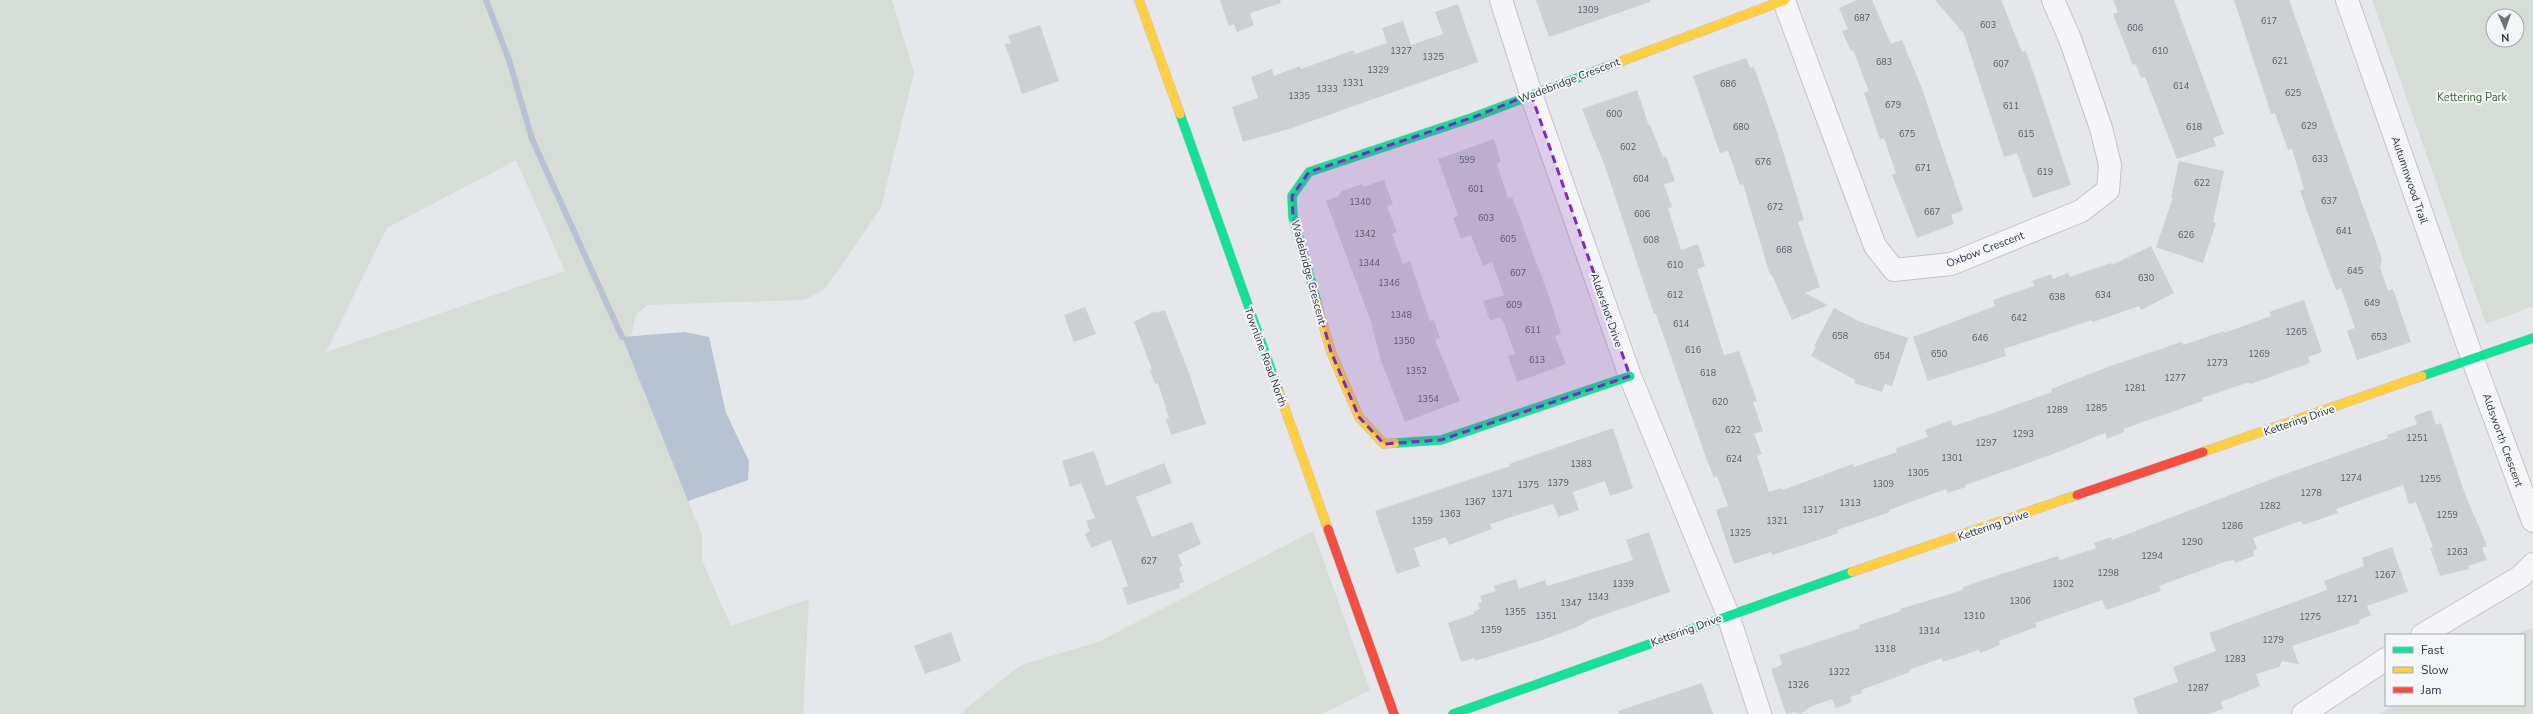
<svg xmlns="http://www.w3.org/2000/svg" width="2533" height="714" font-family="'Nunito Sans',sans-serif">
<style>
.green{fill:#d6ddd6;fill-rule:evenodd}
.water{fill:#b7c2d2}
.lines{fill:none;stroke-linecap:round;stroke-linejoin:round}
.stream{stroke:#b7c2d2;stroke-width:6}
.building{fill:#cdcfd2}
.street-casing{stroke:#c2c4c6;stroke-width:24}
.fast-casing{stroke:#c2c4c6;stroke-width:10}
.slow-casing{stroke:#c2c4c6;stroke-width:10}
.jam-casing{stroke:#c2c4c6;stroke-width:10}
.street{stroke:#f5f5f7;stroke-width:22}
.fast{stroke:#16e098;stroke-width:9}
.slow{stroke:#ffcf43;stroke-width:9}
.jam{stroke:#f24e42;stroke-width:9}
.marked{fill:#7b2cbf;fill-opacity:0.2;stroke:#7b2cbf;stroke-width:3;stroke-dasharray:8 5;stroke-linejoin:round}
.labels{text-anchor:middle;stroke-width:4;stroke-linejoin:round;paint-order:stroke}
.number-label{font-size:9px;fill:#575c68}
.street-label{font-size:11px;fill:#2d3342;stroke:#f4f6f8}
.park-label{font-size:11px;fill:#3f5d3b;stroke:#f4f6f8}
</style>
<rect width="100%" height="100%" fill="#e5e7ea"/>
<g class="green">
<path d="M0,0H892L914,72L881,208L825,289L804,300L647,305L636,315L631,336L622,337L702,535V560L731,626L809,599L803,714H0ZM516,160L565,271L326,352L387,228Z"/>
<path d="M2372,0H2533V306L2486,324ZM2493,16H2517V40H2493Z"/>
<polygon points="1313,531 1370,690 1322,714 963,714 965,709 1021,665 1098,642"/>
<polygon points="2533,627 2533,714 2380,714 2393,705 2524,705 2524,635 2514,635"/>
</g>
<polygon class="water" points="685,332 709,337 726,413 749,461 748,480 688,501 622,337"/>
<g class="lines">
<polyline class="stream" points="486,0 509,60 532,139 622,337"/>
</g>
<g class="building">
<polygon points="1220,0 1280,0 1281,3 1250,13 1254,25 1237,32 1234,24 1229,26"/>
<polygon points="1536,0 1650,0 1650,2 1549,37"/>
<polygon points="1857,0 1872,0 1891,44 1902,40 1921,86 1963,210 1951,215 1954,224 1917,238 1892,175 1896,173 1884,138 1880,139 1864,93 1869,91 1853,50 1851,51 1842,31 1848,29 1839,8"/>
<polygon points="1935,0 2001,0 2022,52 2026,51 2071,185 2033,198 2017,153 2004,157 1964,34"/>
<polygon points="2113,0 2174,0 2224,134 2213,138 2216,146 2177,159 2145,77 2141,78 2136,64 2133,65 2113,14 2118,12"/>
<polygon points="2234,0 2289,0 2382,259 2380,267 2388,291 2393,289 2411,342 2357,360 2347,331 2355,328 2341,288 2336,290 2326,264 2300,191 2304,189 2292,149 2288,150 2275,113 2271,114"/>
<polygon points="1458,4 1478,62 1292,128 1243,142 1232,107 1258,98 1251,77 1272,69 1274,76 1300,66 1301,69 1354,50 1355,54 1387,43 1382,28 1403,21 1411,45 1443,34 1435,12"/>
<polygon points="1040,25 1059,81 1022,94 1005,44 1011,43 1008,36"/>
<polygon points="1746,58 1750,68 1754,67 1777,132 1804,220 1798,222 1820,287 1805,293 1828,305 1792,320 1772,275 1770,275 1743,184 1740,185 1728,151 1720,153 1693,76"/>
<polygon points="1637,90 1649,126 1650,125 1663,157 1666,156 1675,181 1664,184 1672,207 1668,208 1681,250 1698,244 1705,266 1697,269 1724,355 1739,351 1757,401 1753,402 1763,431 1754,434 1762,454 1757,456 1769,492 1782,488 1783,490 1853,464 1854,467 1897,452 1896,448 1928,437 1925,430 1951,420 1953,426 1993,413 2052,392 2051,389 2108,367 2181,342 2183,345 2224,331 2224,333 2271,316 2269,312 2304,300 2322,352 2308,357 2310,363 2250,384 2249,382 2202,398 2203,401 2123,429 2124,432 2107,439 2105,433 2048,456 1965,485 1966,487 1948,493 1946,489 1889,510 1890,512 1837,530 1838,533 1816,541 1772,555 1771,552 1734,564 1716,510 1728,506 1717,476 1714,478 1704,452 1656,314 1654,314 1606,169 1582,109"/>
<polygon points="1494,139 1501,162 1497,164 1508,198 1512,197 1550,299 1561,334 1555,336 1566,364 1517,382 1508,356 1515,354 1504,323 1500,317 1490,321 1483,301 1504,295 1492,262 1483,266 1471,235 1461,239 1453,218 1458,216 1438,159"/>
<polygon points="2179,161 2224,171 2213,222 2216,223 2203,263 2156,247 2173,198 2171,198"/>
<polygon points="1384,180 1393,204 1387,206 1397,232 1392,234 1403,264 1410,261 1430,321 1434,320 1440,338 1435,340 1460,401 1405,422 1381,361 1371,322 1326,201 1337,197 1342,191 1362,184 1363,187"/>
<polygon points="2151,246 2174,293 2141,310 2139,306 2093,322 2092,320 2004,349 2006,356 1928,381 1913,337 1995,306 1993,300 2034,286 2032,281 2051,274 2053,279 2068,273 2070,277 2111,263 2112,265"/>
<polygon points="1085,307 1096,334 1074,342 1064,315"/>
<polygon points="1834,308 1858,321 1908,338 1892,386 1885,384 1882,392 1854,383 1855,380 1811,356 1816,347 1814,346"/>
<polygon points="1165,310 1190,376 1206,424 1171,435 1166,419 1169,418 1158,383 1155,384 1150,370 1152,369 1134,322 1155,311 1156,313"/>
<polygon points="2431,410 2436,425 2441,423 2465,494 2487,546 2482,548 2487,560 2468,566 2469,569 2440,576 2430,548 2433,547 2416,502 2409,504 2403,485 2336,509 2338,513 2303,525 2301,521 2253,538 2257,549 2253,551 2254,556 2235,563 2234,560 2227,561 2159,586 2161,591 2106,610 2102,600 2035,623 2037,627 1999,641 2000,645 1980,653 1979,650 1943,662 1942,658 1909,670 1910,672 1861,690 1862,693 1850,697 1852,702 1836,708 1832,699 1810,707 1801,714 1794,712 1786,714 1771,669 1782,665 1779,655 1860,628 1859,625 1901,611 1900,609 1963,590 1963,587 1983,580 2058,556 2060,560 2096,548 2094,543 2111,537 2112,540 2285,474 2388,438 2387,435 2417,424 2414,416"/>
<polygon points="1613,428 1633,488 1610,496 1605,481 1573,492 1579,510 1558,517 1553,504 1490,524 1492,529 1449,545 1446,537 1414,548 1420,566 1397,574 1375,511 1510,466 1509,464"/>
<polygon points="1094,451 1106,486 1164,463 1172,483 1136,497 1152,537 1192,522 1201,544 1178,555 1183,566 1179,568 1184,582 1179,584 1180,588 1128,605 1122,588 1128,586 1111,540 1091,548 1085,534 1090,531 1086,521 1095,518 1081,483 1070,487 1062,461"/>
<polygon points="1649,532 1670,592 1589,620 1577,627 1542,640 1475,661 1474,658 1461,662 1448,623 1474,614 1473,612 1480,609 1478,603 1482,602 1480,596 1496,591 1494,586 1516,579 1519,589 1545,580 1547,586 1633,560 1626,540"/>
<polygon points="2392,547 2408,592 2367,606 2371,615 2359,620 2360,623 2292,646 2299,664 2282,661 2279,667 2256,674 2260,686 2221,702 2223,709 2208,714 2138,714 2133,698 2178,682 2173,667 2216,651 2209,633 2327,590 2324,581 2364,566 2362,558"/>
<polygon points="951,632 961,661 925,674 914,646"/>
<polygon points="1702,683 1713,714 1619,714 1618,711"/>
</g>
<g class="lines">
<defs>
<g id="street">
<polyline points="1501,0 1531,94 1630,376 1728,615 1760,714"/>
<polyline points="2347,0 2473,360 2533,521"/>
<polyline points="1784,1 1875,246 1894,270 1951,264 2081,211 2108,190 2110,165 2101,128 2070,39 2053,0"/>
<polyline points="2422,635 2520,577 2533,564"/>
<polyline points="2303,714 2386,659"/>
</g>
<g id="fast">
<polyline points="1180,114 1279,392"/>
<polyline points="1317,303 1293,217 1292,196 1309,172 1474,117 1614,64"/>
<polyline points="2422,376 2533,338"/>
<polyline points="1395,443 1441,440 1630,376"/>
<polyline points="1453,714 1852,572"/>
</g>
<g id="slow">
<polyline points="1139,0 1180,114"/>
<polyline points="1614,64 1785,0"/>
<polyline points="1317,303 1331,352 1359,417 1384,444 1395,443"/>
<polyline points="1279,392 1328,529"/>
<polyline points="2203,452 2422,376"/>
<polyline points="1852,572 2077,495"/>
</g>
<g id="jam">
<polyline points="2077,495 2203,452"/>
<polyline points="1328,529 1394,714"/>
</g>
</defs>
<use href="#street" class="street-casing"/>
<use href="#fast" class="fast-casing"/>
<use href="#slow" class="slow-casing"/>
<use href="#jam" class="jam-casing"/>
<use href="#street" class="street"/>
<use href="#fast" class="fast"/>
<use href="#slow" class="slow"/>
<use href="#jam" class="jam"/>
</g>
<path class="marked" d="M1531,94L1630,376L1441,440L1384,444L1359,417L1331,352L1293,217L1292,196L1309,172L1474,117Z"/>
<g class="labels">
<g class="number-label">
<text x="1588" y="13">1309</text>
<text x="1862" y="21">687</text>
<text x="2269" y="24">617</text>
<text x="1988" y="28">603</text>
<text x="2135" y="31">606</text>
<text x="1401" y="54">1327</text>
<text x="2160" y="54">610</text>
<text x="1433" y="60">1325</text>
<text x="2280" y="64">621</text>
<text x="1884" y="65">683</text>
<text x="2001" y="67">607</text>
<text x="1378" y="73">1329</text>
<text x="1353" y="86">1331</text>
<text x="1728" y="87">686</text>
<text x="2181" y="89">614</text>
<text x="1327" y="92">1333</text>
<text x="2293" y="96">625</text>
<text x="1299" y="99">1335</text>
<text x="1893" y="108">679</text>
<text x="2011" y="109">611</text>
<text x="1614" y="117">600</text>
<text x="2309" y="129">629</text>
<text x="1741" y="130">680</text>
<text x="2194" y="130">618</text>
<text x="1907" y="137">675</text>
<text x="2026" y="137">615</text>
<text x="1628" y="150">602</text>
<text x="2320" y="162">633</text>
<text x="1467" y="163">599</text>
<text x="1763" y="165">676</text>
<text x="1923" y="171">671</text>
<text x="2045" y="175">619</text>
<text x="1641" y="182">604</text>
<text x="2202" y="186">622</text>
<text x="1476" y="192">601</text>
<text x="2329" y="204">637</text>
<text x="1360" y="205">1340</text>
<text x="1775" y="210">672</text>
<text x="1932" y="215">667</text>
<text x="1642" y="217">606</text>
<text x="1486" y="221">603</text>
<text x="2344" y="234">641</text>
<text x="1365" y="237">1342</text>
<text x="2186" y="238">626</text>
<text x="1508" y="242">605</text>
<text x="1651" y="243">608</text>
<text x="1784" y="253">668</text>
<text x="1369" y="266">1344</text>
<text x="1675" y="268">610</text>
<text x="2355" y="274">645</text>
<text x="1518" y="276">607</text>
<text x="2146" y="281">630</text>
<text x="1389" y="286">1346</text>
<text x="1675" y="298">612</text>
<text x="2103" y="298">634</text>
<text x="2057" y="300">638</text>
<text x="2372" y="306">649</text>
<text x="1514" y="308">609</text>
<text x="1401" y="318">1348</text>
<text x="2019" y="321">642</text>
<text x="1681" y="327">614</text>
<text x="1533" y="333">611</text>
<text x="2296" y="335">1265</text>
<text x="1840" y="339">658</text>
<text x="2379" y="340">653</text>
<text x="1980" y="341">646</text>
<text x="1404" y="344">1350</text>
<text x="1693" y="353">616</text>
<text x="1939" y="357">650</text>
<text x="2259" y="357">1269</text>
<text x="1882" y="359">654</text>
<text x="1537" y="363">613</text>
<text x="2217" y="366">1273</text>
<text x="1416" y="374">1352</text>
<text x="1708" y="376">618</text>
<text x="2175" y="381">1277</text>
<text x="2135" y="391">1281</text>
<text x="1428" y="402">1354</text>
<text x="1720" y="405">620</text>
<text x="2096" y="411">1285</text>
<text x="2057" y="413">1289</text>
<text x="1733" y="433">622</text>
<text x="2023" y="437">1293</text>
<text x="2417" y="441">1251</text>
<text x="1986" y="446">1297</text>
<text x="1952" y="461">1301</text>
<text x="1734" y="462">624</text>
<text x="1581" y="467">1383</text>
<text x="1918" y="476">1305</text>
<text x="2351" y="481">1274</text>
<text x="2430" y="482">1255</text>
<text x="1558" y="486">1379</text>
<text x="1883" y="487">1309</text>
<text x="1528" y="488">1375</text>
<text x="2311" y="496">1278</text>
<text x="1502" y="497">1371</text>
<text x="1475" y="505">1367</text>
<text x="1850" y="506">1313</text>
<text x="2270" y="509">1282</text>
<text x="1813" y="513">1317</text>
<text x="1450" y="517">1363</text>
<text x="2447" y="518">1259</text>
<text x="1422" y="524">1359</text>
<text x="1777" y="524">1321</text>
<text x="2232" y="529">1286</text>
<text x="1740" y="536">1325</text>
<text x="2192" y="545">1290</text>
<text x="2457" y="555">1263</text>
<text x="2152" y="559">1294</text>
<text x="1149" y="564">627</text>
<text x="2108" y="576">1298</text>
<text x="2385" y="578">1267</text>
<text x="1623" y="587">1339</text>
<text x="2063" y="587">1302</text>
<text x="1598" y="600">1343</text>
<text x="2347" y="602">1271</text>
<text x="2020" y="604">1306</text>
<text x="1571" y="606">1347</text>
<text x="1515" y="615">1355</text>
<text x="1546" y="619">1351</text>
<text x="1974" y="619">1310</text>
<text x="2310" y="620">1275</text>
<text x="1491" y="633">1359</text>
<text x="1929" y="634">1314</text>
<text x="2273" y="643">1279</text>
<text x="1885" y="652">1318</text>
<text x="2235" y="662">1283</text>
<text x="1839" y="675">1322</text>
<text x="1798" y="688">1326</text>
<text x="2198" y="691">1287</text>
</g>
<g class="street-label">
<text transform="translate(1569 80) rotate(-21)" y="4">Wadebridge Crescent</text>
<text transform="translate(2410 180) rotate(71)" y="4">Autumnwood Trail</text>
<text transform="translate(1985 249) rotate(-21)" y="4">Oxbow Crescent</text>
<text transform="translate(1309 272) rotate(75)" y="4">Wadebridge Crescent</text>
<text transform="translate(1607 310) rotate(71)" y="4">Aldershot Drive</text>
<text transform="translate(1266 357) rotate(70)" y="4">Townline Road North</text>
<text transform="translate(2299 420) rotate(-19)" y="4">Kettering Drive</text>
<text transform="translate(2503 440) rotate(70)" y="4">Aldsworth Crescent</text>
<text transform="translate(1993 525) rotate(-19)" y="4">Kettering Drive</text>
<text transform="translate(1686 630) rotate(-20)" y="4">Kettering Drive</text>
</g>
<g class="park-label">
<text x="2472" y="101">Kettering Park</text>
</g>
</g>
<rect x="2385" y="634" width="140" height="72" fill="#f4f6f8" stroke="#a4a8af"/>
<rect x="2393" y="647" width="20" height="6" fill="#16e098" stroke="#a4a8af"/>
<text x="2421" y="654" font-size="12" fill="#2d3342">Fast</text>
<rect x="2393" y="667" width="20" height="6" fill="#ffcf43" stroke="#a4a8af"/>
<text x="2421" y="674" font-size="12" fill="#2d3342">Slow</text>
<rect x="2393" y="687" width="20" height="6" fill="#f24e42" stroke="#a4a8af"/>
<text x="2421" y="694" font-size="12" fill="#2d3342">Jam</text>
<g transform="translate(2505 28) rotate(178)"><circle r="19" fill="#f4f6f8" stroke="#a4a8af"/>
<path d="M0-3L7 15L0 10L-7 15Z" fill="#6d727d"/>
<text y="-6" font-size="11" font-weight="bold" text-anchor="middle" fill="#2d3342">N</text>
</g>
</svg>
